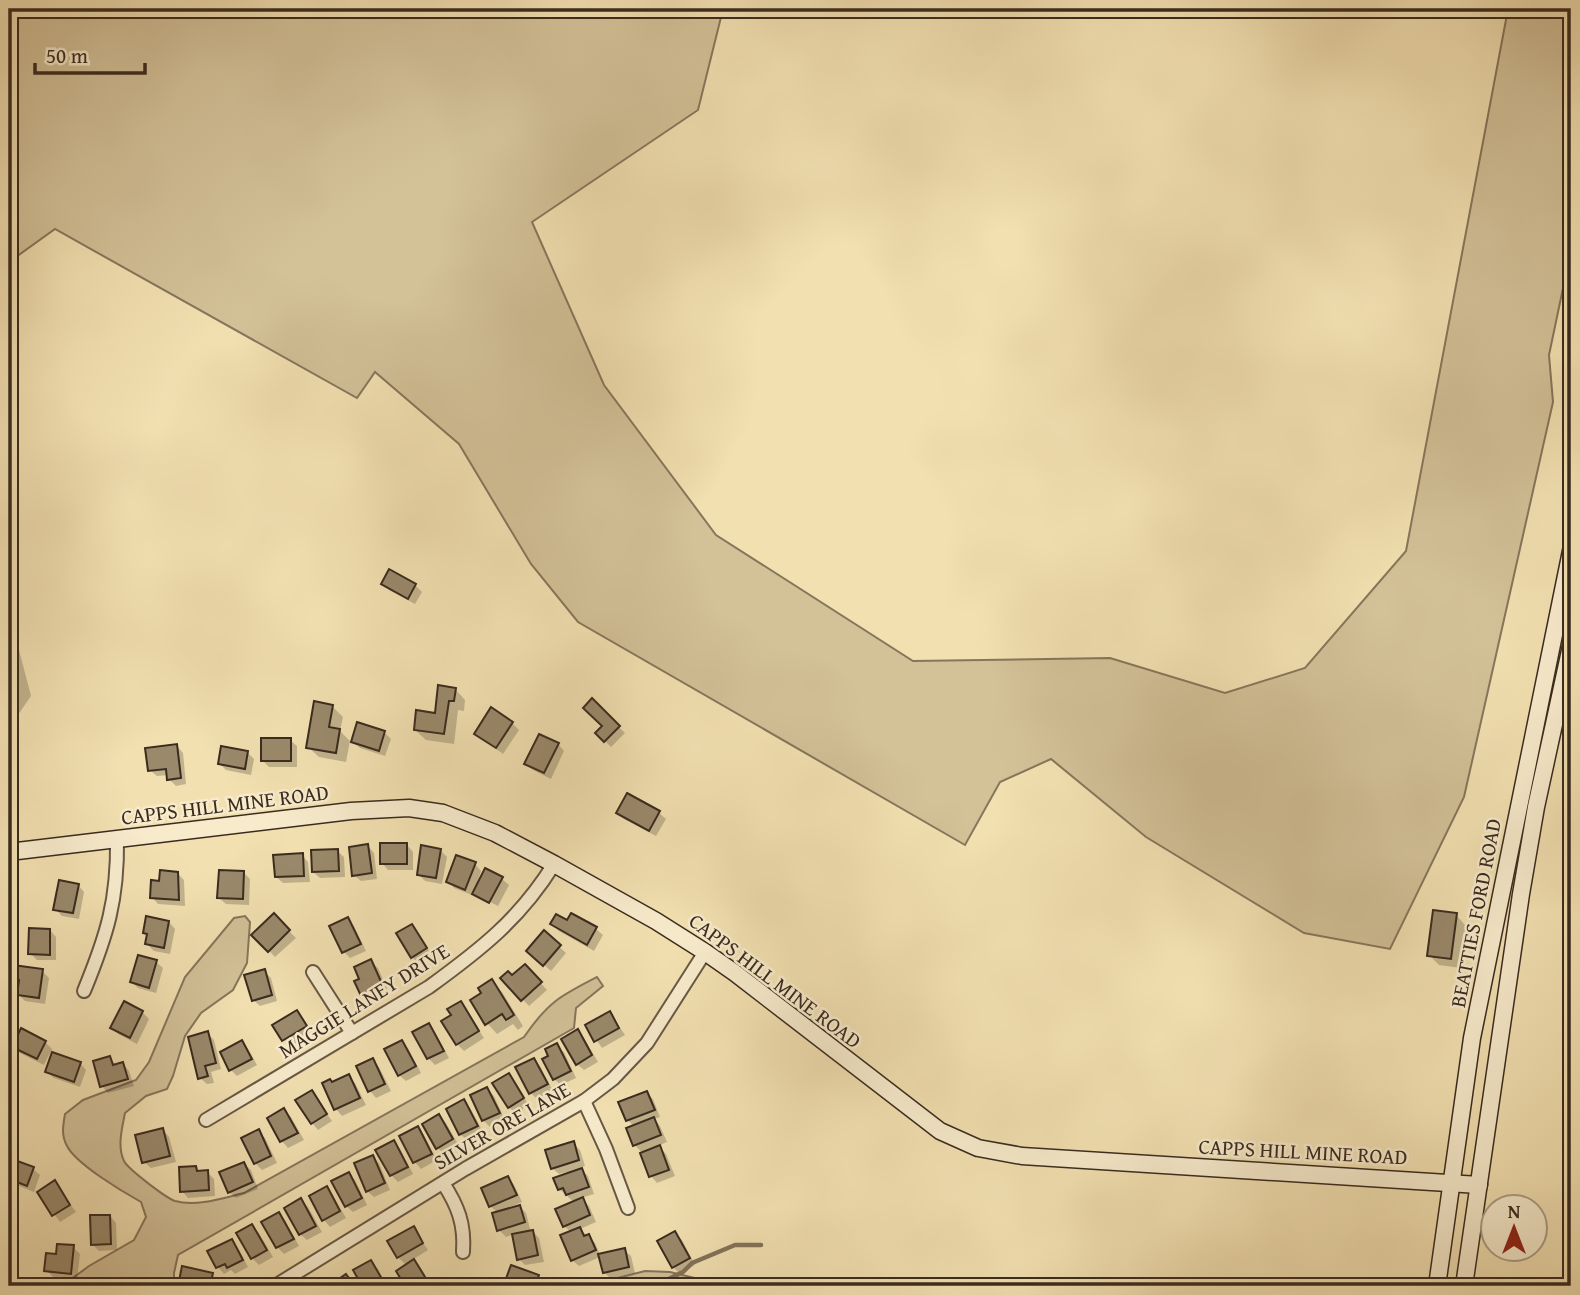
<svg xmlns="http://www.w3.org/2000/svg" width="1580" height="1295" font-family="'Gentium Book Plus',serif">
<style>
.green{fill:#d3c198;stroke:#86765c;stroke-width:2}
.shadow{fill:#0003}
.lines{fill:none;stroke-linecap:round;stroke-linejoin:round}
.stream{stroke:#837259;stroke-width:4.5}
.building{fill:#9a896b;stroke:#3a2b1f;stroke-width:2}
.street-casing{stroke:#685844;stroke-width:16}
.secondary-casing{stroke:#3a2b1f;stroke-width:19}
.street{stroke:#f7ebcc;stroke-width:12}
.secondary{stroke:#f7ebcc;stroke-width:16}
.labels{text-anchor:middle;stroke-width:5;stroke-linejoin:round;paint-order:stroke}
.street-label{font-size:21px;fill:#3a2b1f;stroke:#f7ebcc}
</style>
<rect width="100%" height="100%" fill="#f2e0b1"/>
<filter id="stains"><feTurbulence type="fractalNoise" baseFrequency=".00286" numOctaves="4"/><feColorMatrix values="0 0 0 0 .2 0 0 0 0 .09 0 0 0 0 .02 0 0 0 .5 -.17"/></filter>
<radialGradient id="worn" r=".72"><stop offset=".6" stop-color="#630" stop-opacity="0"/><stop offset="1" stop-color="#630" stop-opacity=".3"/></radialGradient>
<g class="green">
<polygon points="9,9 723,9 698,110 532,222 604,385 716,535 913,661 1110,658 1225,693 1305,668 1406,551 1508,9 1571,9 1571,250 1549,355 1553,402 1464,797 1390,949 1304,933 1146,837 1051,759 1000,782 965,845 578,622 531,564 459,444 375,372 357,398 55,229 9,262"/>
<path d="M245,916L250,922L247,963L233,990L201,1013L185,1036L173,1076L167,1089L146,1096L125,1113C122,1128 117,1147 124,1161C128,1169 166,1198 175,1201C197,1207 223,1198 244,1193L524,1037C548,1002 560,996 597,977L603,986L576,1008L574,1028L178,1255L174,1273V1286H62L89,1266L134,1240L146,1217L141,1202C123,1192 76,1164 67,1146C61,1135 63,1126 65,1114L83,1100L136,1080L149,1062L185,977L234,918Z"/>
<polygon points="645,1271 670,1272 695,1278 697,1286 587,1286"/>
</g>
<g class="shadow">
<polygon points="383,583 415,585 422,592 415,604 389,590"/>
<polygon points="9,636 18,646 31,696 9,728"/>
<polygon points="455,689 465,700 464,711 458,710 454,744 426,740 415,730 436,715"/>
<polygon points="592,701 625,733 611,747 597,733 604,726"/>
<polygon points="332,706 343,717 340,731 350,741 346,762 319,757 308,747"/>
<polygon points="512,723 519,730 503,754 476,734"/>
<polygon points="384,732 391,739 385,756 360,748 353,742"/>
<polygon points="290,740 297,746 297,767 269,767 262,760"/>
<polygon points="558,744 564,751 551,779 533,770 527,764"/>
<polygon points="177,746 183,753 186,784 176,786 169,779 169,775 157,776 150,770"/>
<polygon points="247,752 254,759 251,775 226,770 220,764"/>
<polygon points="618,812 659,813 666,819 656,836 624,819"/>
<polygon points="407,845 413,852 413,870 388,870 382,863"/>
<polygon points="368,846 374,853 377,879 361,881 354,875"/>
<polygon points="440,850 447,857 442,884 425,881 418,874"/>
<polygon points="337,851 344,857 345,877 320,878 313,872"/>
<polygon points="302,855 308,862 310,882 283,883 276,877"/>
<polygon points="475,864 481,871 477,883 502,879 509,885 498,906 479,896 479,899 473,893 472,895 454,888 448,881"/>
<polygon points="243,872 250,879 249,905 226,904 219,898"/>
<polygon points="177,873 184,880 185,906 158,904 152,897 161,883"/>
<polygon points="78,885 84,892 79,919 62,916 55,909"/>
<polygon points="572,915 596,929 603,935 594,951 559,931 552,924 567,923"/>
<polygon points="1456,915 1466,926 1461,968 1439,965 1429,955"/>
<polygon points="274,916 296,938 275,957 254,935"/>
<polygon points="348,919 354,926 366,951 350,958 344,952"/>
<polygon points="169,922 175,929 170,954 154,951 147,944 148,937 144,933"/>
<polygon points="412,926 432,955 418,963 412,957"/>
<polygon points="50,930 56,937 56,960 37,960 30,953"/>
<polygon points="544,933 566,953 551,971 535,957"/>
<polygon points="156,962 163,968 156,993 138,988 132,982"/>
<polygon points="371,962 378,968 389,993 369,1002 362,995 361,980"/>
<polygon points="525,966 547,990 529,1006 502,978 513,977"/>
<polygon points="42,971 49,978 45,1004 25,1001 19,995 20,986 13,979"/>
<polygon points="264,971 271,978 277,1001 260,1006 253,1000"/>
<polygon points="491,981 502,992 523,1026 518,1030 513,1024 497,1034 487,1023 484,994"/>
<polygon points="461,1003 484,1038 464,1051 457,1044 453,1016"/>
<polygon points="142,1012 149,1019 137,1044 118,1034 112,1027"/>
<polygon points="297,1012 312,1033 290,1047 275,1025"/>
<polygon points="610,1013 625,1035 602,1048 587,1026"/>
<polygon points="429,1025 435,1032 449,1058 435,1065 428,1058 415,1033"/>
<polygon points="577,1032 584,1038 598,1062 584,1070 577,1064"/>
<polygon points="207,1033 214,1040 221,1069 211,1072 214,1083 207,1084 200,1078"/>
<polygon points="45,1042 52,1049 44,1065 20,1053 14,1047"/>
<polygon points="242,1042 248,1049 257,1065 237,1076 231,1070"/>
<polygon points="402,1042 408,1048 421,1073 406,1081 399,1075"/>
<polygon points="557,1046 564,1052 576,1078 561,1085 554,1079 550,1057"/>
<polygon points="110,1058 117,1066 123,1064 129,1071 134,1086 108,1093 102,1086"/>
<polygon points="373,1060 379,1067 391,1091 376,1098 370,1091"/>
<polygon points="534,1060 540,1066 553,1091 537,1099 531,1093"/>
<polygon points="80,1063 86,1070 80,1087 54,1078 47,1072"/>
<polygon points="508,1075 529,1105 516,1114 509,1107"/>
<polygon points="348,1076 355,1083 366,1105 342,1116 336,1109 324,1084 332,1084"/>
<polygon points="487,1089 494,1096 505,1120 490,1127 483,1120"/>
<polygon points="311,1092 332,1121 318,1130 312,1123"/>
<polygon points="647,1093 653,1099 660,1117 654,1119 660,1126 667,1142 658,1146 666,1154 675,1176 657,1183 651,1176 642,1153 635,1145 628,1129 634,1127 628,1120"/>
<polygon points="464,1102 470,1108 483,1132 467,1140 460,1134"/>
<polygon points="284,1110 291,1117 304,1140 288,1148 282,1141 269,1119"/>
<polygon points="439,1116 446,1123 459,1146 444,1154 438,1148"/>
<polygon points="417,1128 424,1135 437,1160 421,1169 415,1162"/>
<polygon points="163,1130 169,1137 176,1162 151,1168 144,1162"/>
<polygon points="259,1132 265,1138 277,1163 262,1170 255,1163"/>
<polygon points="394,1142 400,1149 413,1174 398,1182 391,1175"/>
<polygon points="573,1143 580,1150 585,1166 580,1168 588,1176 594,1194 581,1198 589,1206 596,1222 580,1229 595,1243 600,1255 624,1250 631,1256 635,1273 611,1279 604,1272 600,1257 579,1266 572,1260 571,1232 564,1226 575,1203 559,1189 568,1175 567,1172 559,1174 552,1168"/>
<polygon points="372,1157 379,1163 390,1190 374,1197 367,1191"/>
<polygon points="9,1160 33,1169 40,1175 34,1192 9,1182"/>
<polygon points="244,1164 251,1170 258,1189 236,1198 229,1192"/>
<polygon points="196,1168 201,1172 207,1172 214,1179 215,1196 188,1198 182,1191"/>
<polygon points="348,1174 355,1180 367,1205 353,1212 346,1206"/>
<polygon points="508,1178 514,1185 522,1202 510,1207 511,1209 520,1207 526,1213 530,1229 539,1238 544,1262 525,1265 519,1259 514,1234 506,1237 499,1230 498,1213 490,1206"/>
<polygon points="54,1183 76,1212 60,1222 39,1193"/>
<polygon points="327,1188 333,1195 346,1218 330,1227 324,1220"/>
<polygon points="301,1201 308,1207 322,1232 307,1240 300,1234"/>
<polygon points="278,1214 285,1220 299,1246 284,1254 277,1247"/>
<polygon points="110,1216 116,1223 117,1250 99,1251 93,1245"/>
<polygon points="252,1226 259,1233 273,1257 259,1265 252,1258"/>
<polygon points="413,1229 428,1250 412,1260 421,1268 432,1286 407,1286 398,1271 407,1266 398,1257"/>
<polygon points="675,1233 682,1240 695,1265 680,1274 673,1267"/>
<polygon points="232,1241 238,1248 248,1267 235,1274 231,1270 224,1274 218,1267"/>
<polygon points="73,1247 80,1254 77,1280 53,1277 46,1270 57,1256"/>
<polygon points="371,1263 378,1269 387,1286 364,1286 356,1271"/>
<polygon points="183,1268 212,1274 218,1281 217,1286 180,1286"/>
<polygon points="538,1276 544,1283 543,1286 508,1286 506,1284"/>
</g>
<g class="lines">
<polyline class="stream" points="654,1286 683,1272 692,1263 735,1245 761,1245"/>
</g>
<g class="building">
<polygon points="389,569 416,584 408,599 381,584"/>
<polygon points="9,647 18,681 9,694"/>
<polygon points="438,685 456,688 454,701 449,701 444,734 414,730 416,710 435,713"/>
<polygon points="592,698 620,726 604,742 595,733 602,726 583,708"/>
<polygon points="314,701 333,705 329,727 340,729 336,753 306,748"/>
<polygon points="491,707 513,722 496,748 474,734"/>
<polygon points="357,722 385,731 379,751 351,742"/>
<polygon points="539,734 559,743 544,773 524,764"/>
<rect x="261" y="738" width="30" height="23"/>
<polygon points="177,744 181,778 167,780 166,769 148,771 145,748"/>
<polygon points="221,746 248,751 245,769 218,764"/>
<polygon points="627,793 660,811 649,831 616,813"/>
<rect x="380" y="843" width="27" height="21"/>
<polygon points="368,844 372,873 352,876 349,847"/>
<polygon points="421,845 441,849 436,878 417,875"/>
<polygon points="338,849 339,871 312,872 311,850"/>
<polygon points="303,853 304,876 275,877 273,855"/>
<polygon points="456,855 476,862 465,890 446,882"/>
<polygon points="485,868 503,877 489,903 472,894"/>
<polygon points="160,870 178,872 179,900 150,898 151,880 159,881"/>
<polygon points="219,870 244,871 243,899 217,898"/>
<polygon points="59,880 79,884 73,913 53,910"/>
<polygon points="1433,910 1457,913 1451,959 1427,956"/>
<polygon points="274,913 290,930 268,952 251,935"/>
<polygon points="571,913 597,927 587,945 550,924 556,914 567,920"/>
<polygon points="146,916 169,921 164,948 145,944 147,934 143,933"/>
<polygon points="348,917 361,944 342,953 329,926"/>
<polygon points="412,924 427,948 411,958 396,933"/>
<polygon points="29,928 50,929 50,955 28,954"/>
<polygon points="544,930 561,945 543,966 526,951"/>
<polygon points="138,955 157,960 149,988 130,982"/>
<polygon points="371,959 383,986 361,996 354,981 359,979 354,967"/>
<polygon points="525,964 542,982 521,1001 500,978 508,971 512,975"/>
<polygon points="13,965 43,969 39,998 17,995 19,980 11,979"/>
<polygon points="265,969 272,995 252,1001 244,975"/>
<polygon points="492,979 514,1015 506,1020 502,1014 485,1025 470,1000 481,993 478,988"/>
<polygon points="124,1001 143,1011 130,1038 110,1028"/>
<polygon points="461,1001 479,1031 456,1045 441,1021 451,1015 447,1009"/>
<polygon points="297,1010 307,1026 282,1041 272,1025"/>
<polygon points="610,1011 619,1028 594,1042 585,1025"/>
<polygon points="429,1023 444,1051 427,1059 412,1032"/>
<polygon points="21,1028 46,1041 37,1059 12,1047"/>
<polygon points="578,1029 592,1055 576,1065 561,1039"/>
<polygon points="208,1031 216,1063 205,1066 208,1076 198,1079 188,1037"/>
<polygon points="242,1040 252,1059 229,1071 220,1052"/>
<polygon points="402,1040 416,1066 398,1076 384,1049"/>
<polygon points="557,1043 571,1071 553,1080 542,1059 548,1056 545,1049"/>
<polygon points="52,1052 81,1062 74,1082 45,1072"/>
<polygon points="110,1056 113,1065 123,1062 128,1079 100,1087 93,1061"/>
<polygon points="373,1058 385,1084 368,1092 356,1066"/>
<polygon points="534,1058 548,1084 529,1094 515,1067"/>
<polygon points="509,1073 524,1098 508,1108 492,1083"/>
<polygon points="349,1074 360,1098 334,1110 322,1083 330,1079 332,1082"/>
<polygon points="487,1087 500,1113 482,1121 470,1095"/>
<polygon points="312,1090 327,1114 311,1124 295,1100"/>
<polygon points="647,1091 655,1110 626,1121 618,1102"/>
<polygon points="464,1099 478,1126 459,1135 446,1109"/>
<polygon points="284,1108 298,1133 280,1142 267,1118"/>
<polygon points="439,1114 453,1139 436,1149 422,1124"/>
<polygon points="654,1117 661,1135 633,1146 626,1128"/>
<polygon points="418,1126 432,1154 413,1163 399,1136"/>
<polygon points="163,1128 170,1156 142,1163 135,1135"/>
<polygon points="259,1129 271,1156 254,1164 241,1138"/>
<polygon points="394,1140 408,1167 390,1176 375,1150"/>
<polygon points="574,1141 579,1160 551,1169 545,1150"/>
<polygon points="660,1145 669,1170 649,1177 640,1153"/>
<polygon points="373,1155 385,1183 366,1192 354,1163"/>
<polygon points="9,1158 34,1167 27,1186 9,1179"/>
<polygon points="244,1162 253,1182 228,1193 219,1172"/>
<polygon points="196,1166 197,1171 208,1170 209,1190 180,1192 179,1167"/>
<polygon points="582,1168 589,1187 566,1195 563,1188 558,1190 553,1178"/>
<polygon points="349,1172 362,1198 345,1207 331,1181"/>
<polygon points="508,1176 517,1195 489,1207 481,1188"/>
<polygon points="55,1180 70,1205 52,1216 37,1192"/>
<polygon points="327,1186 340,1211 322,1221 309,1196"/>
<polygon points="583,1197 590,1215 563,1227 555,1209"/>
<polygon points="301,1198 316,1226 299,1235 284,1208"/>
<polygon points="520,1205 525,1222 497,1231 492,1213"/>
<polygon points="279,1212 294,1239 276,1248 261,1222"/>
<polygon points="90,1215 110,1215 111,1244 91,1245"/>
<polygon points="252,1224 267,1250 251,1259 236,1233"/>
<polygon points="414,1226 423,1243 397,1258 387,1241"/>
<polygon points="580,1227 584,1236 589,1234 596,1250 571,1261 560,1235"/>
<polygon points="533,1230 538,1255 517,1260 512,1234"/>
<polygon points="675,1231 690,1258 672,1268 657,1241"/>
<polygon points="232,1239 243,1260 227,1268 225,1264 216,1268 207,1251"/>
<polygon points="57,1244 74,1245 71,1274 44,1271 46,1253 56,1254"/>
<polygon points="625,1248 629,1267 603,1273 598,1254"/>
<polygon points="414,1259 428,1282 421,1286 405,1286 396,1271"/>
<polygon points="371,1260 386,1286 362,1286 353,1270"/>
<polygon points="511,1265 539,1275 535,1286 504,1284"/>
<polygon points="182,1266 213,1273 210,1286 178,1286"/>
<polygon points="346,1274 355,1286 329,1286"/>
</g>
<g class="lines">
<defs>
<g id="street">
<polyline points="313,972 352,1033"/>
<path d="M84,991C107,935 118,900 117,839"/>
<polyline points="584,1101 606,1149 628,1208"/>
<path d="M206,1120L429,987C480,950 520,919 554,864"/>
<path d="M443,1183C458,1206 465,1224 463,1252"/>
<polyline points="275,1286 465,1169 584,1101 613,1079 647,1043 705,952"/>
</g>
<g id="secondary">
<polyline points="9,852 351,811 409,808 443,813 495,833 554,864 656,921 705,952 735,973 940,1131 978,1148 1022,1156 1479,1185"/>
<polyline points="1437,1286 1472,1038 1571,551"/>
<polyline points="1464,1286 1521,894 1536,807 1571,646"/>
</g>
</defs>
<use href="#street" class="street-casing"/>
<use href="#secondary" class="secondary-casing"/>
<use href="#street" class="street"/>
<use href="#secondary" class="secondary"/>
</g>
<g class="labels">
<g class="street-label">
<text transform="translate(225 805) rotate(-7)" y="7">CAPPS HILL MINE ROAD</text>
<text transform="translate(1476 913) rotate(-79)" y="7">BEATTIES FORD ROAD</text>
<text transform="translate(775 981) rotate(37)" y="7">CAPPS HILL MINE ROAD</text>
<text transform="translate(364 1001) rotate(-32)" y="7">MAGGIE LANEY DRIVE</text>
<text transform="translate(502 1126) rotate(-30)" y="7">SILVER ORE LANE</text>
<text transform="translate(1303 1152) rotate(3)" y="7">CAPPS HILL MINE ROAD</text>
</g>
</g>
<rect width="1580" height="1295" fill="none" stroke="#f2e0b1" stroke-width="35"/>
<rect x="10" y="10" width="1559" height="1274" fill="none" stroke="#3a2b1f" stroke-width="3.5"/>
<rect x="18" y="18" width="1545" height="1260" fill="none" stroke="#3a2b1f" stroke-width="2"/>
<g transform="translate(1514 1228)"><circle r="33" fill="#f7ebcc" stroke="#ab9e87" stroke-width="2"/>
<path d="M0-5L12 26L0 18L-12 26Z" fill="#8f2418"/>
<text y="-10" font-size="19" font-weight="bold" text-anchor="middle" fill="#3a2b1f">N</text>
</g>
<path d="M35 63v10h110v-10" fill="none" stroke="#3a2b1f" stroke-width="3.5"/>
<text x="46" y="63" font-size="21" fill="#3a2b1f" stroke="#f7ebcc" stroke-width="5" paint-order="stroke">50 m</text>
<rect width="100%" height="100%" filter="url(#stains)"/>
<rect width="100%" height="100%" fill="url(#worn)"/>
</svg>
